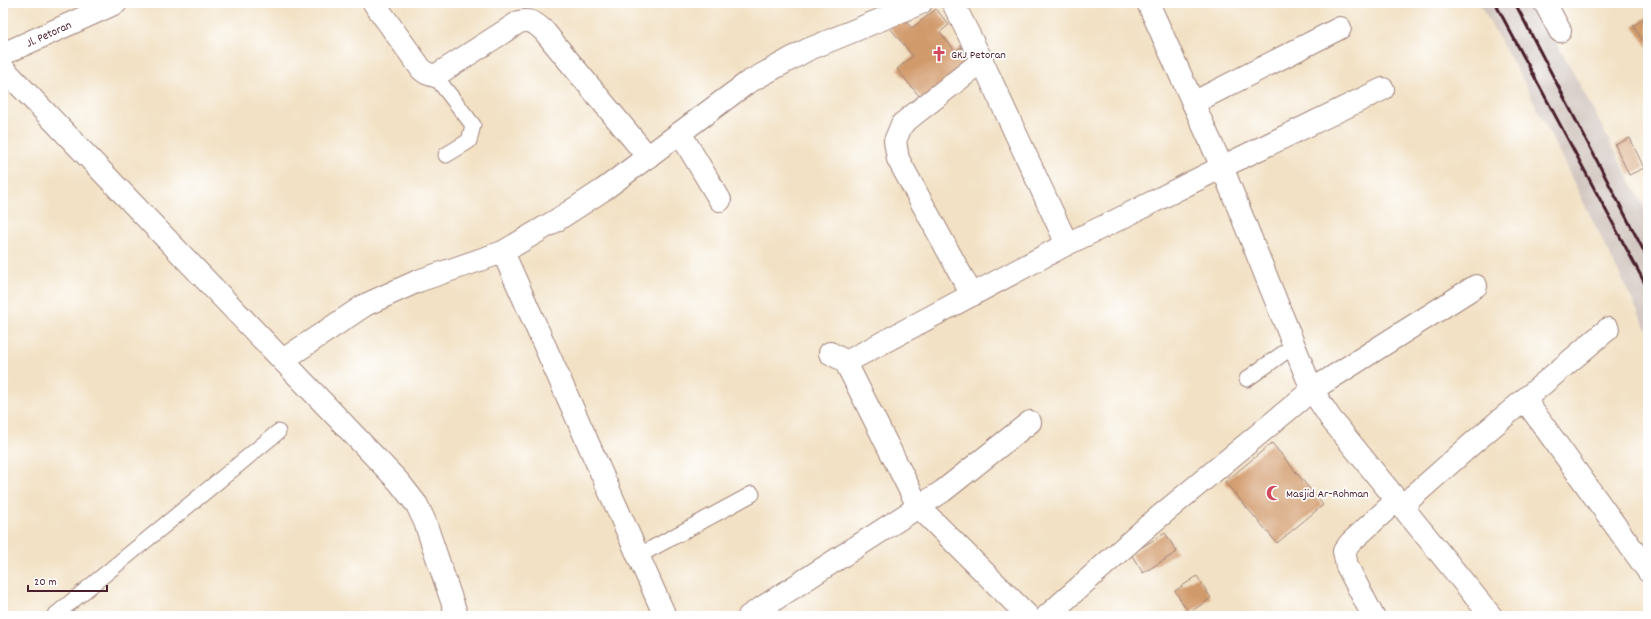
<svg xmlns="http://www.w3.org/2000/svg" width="1651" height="619" font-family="Dekko,sans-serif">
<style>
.industrial{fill:#cec1ba}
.building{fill:#d19a6b}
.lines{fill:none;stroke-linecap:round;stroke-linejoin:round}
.service-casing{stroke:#9e8078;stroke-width:17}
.minor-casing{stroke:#9e8078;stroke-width:24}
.service{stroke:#fff;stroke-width:15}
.minor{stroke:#fff;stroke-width:22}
.rail{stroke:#4a1f2b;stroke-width:3}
.labels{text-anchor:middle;stroke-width:3.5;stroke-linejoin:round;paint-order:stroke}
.street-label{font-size:12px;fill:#4a1f2b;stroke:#fff}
.poi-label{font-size:12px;fill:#4a1f2b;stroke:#fff;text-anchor:start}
</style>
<rect width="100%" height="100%" fill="#fff"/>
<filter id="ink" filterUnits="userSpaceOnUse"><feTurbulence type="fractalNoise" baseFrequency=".025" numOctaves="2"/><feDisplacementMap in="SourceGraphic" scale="8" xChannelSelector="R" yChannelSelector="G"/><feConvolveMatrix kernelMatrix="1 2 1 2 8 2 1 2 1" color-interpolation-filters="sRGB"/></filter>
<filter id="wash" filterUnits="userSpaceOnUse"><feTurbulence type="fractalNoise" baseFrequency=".012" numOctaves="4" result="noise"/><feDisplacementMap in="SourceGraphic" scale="16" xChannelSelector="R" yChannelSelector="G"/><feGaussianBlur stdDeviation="0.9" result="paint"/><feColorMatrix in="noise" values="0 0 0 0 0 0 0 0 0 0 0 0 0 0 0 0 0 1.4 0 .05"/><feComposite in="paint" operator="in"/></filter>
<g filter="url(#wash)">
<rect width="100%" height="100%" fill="#f2e1c4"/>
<polygon class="industrial" points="1479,3 1534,3 1572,70 1648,215 1648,332 1526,86"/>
<g id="blocks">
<g class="building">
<polygon points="936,9 949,25 940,32 955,51 961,47 969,57 964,61 968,67 924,102 897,69 913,56 890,28 903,18 912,28"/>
<polygon points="1648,16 1648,48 1633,26"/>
<polygon points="1630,138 1644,168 1629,175 1615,145"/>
<polygon points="1272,443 1323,505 1277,543 1225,482"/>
<polygon points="1165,533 1177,552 1143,573 1131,554"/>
<polygon points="1197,576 1211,598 1189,613 1175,591"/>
</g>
</g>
</g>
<g filter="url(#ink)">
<use href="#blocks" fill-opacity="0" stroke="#9e8078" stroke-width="1"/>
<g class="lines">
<defs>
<g id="service">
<polyline points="435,76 473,125 469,141 446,155"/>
<polyline points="1247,379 1295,345"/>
<polyline points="638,556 752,494"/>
<polyline points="54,616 278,432"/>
</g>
<g id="minor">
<path d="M374,3L422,70L426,73L435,76L519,22C531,19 535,23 544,31L648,157"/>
<polyline points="953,3 982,61 1067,244"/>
<polyline points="1148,3 1222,167 1312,390 1331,419 1491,616"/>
<polyline points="1545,3 1560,31"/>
<path id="s1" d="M3,54L116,3"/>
<polyline points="3,68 399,482 417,505 425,522 457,616"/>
<polyline points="1193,103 1340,28"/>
<polyline points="680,133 720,200"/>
<polyline points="503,252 665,616"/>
<polyline points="972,295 898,159 895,141 902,124 982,61"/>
<polyline points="830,353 845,361 850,360 1067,244 1117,220 1222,167 1383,89"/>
<polyline points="283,360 365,305 418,281 503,252 557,220 603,190 747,83 807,50 921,3"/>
<polyline points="845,361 918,506 1028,616"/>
<polyline points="1525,400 1648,571"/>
<polyline points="1402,506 1473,443 1608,329"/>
<polyline points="749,616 943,491 1030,422"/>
<polyline points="1047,616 1148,526 1312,390 1476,286"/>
<polyline points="1373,616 1347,566 1344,551 1351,542 1397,500"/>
</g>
</defs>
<use href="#service" class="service-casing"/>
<use href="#minor" class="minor-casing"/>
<use href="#service" class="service"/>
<use href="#minor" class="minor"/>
<g class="rail">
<polyline points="1495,3 1648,289"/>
<polyline points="1515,3 1648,259"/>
</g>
</g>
</g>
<defs>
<symbol id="church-bare" viewBox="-9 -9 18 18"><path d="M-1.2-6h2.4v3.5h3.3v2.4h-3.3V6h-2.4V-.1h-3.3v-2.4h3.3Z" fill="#d1495b" stroke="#fff" stroke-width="2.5" paint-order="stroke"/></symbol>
<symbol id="mosque-bare" viewBox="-9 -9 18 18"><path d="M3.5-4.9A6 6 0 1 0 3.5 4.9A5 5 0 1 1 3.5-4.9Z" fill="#d1495b" stroke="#fff" stroke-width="2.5" paint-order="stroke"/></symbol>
</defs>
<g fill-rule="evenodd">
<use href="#church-bare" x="928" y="43" width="22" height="22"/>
<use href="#mosque-bare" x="1263" y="482" width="22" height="22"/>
</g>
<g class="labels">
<g class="street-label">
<text dy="4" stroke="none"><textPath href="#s1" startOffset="50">Jl. Petoran</textPath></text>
</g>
<g class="poi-label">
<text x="951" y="58">GKJ Petoran</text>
<text x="1286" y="497">Masjid Ar-Rohman</text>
</g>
</g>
<rect width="1651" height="619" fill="none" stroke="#fff" stroke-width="16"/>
<path d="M28 585v6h79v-6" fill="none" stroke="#4a1f2b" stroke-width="2"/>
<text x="34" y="585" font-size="12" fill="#4a1f2b" stroke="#ffffff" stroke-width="3" paint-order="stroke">20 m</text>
</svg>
